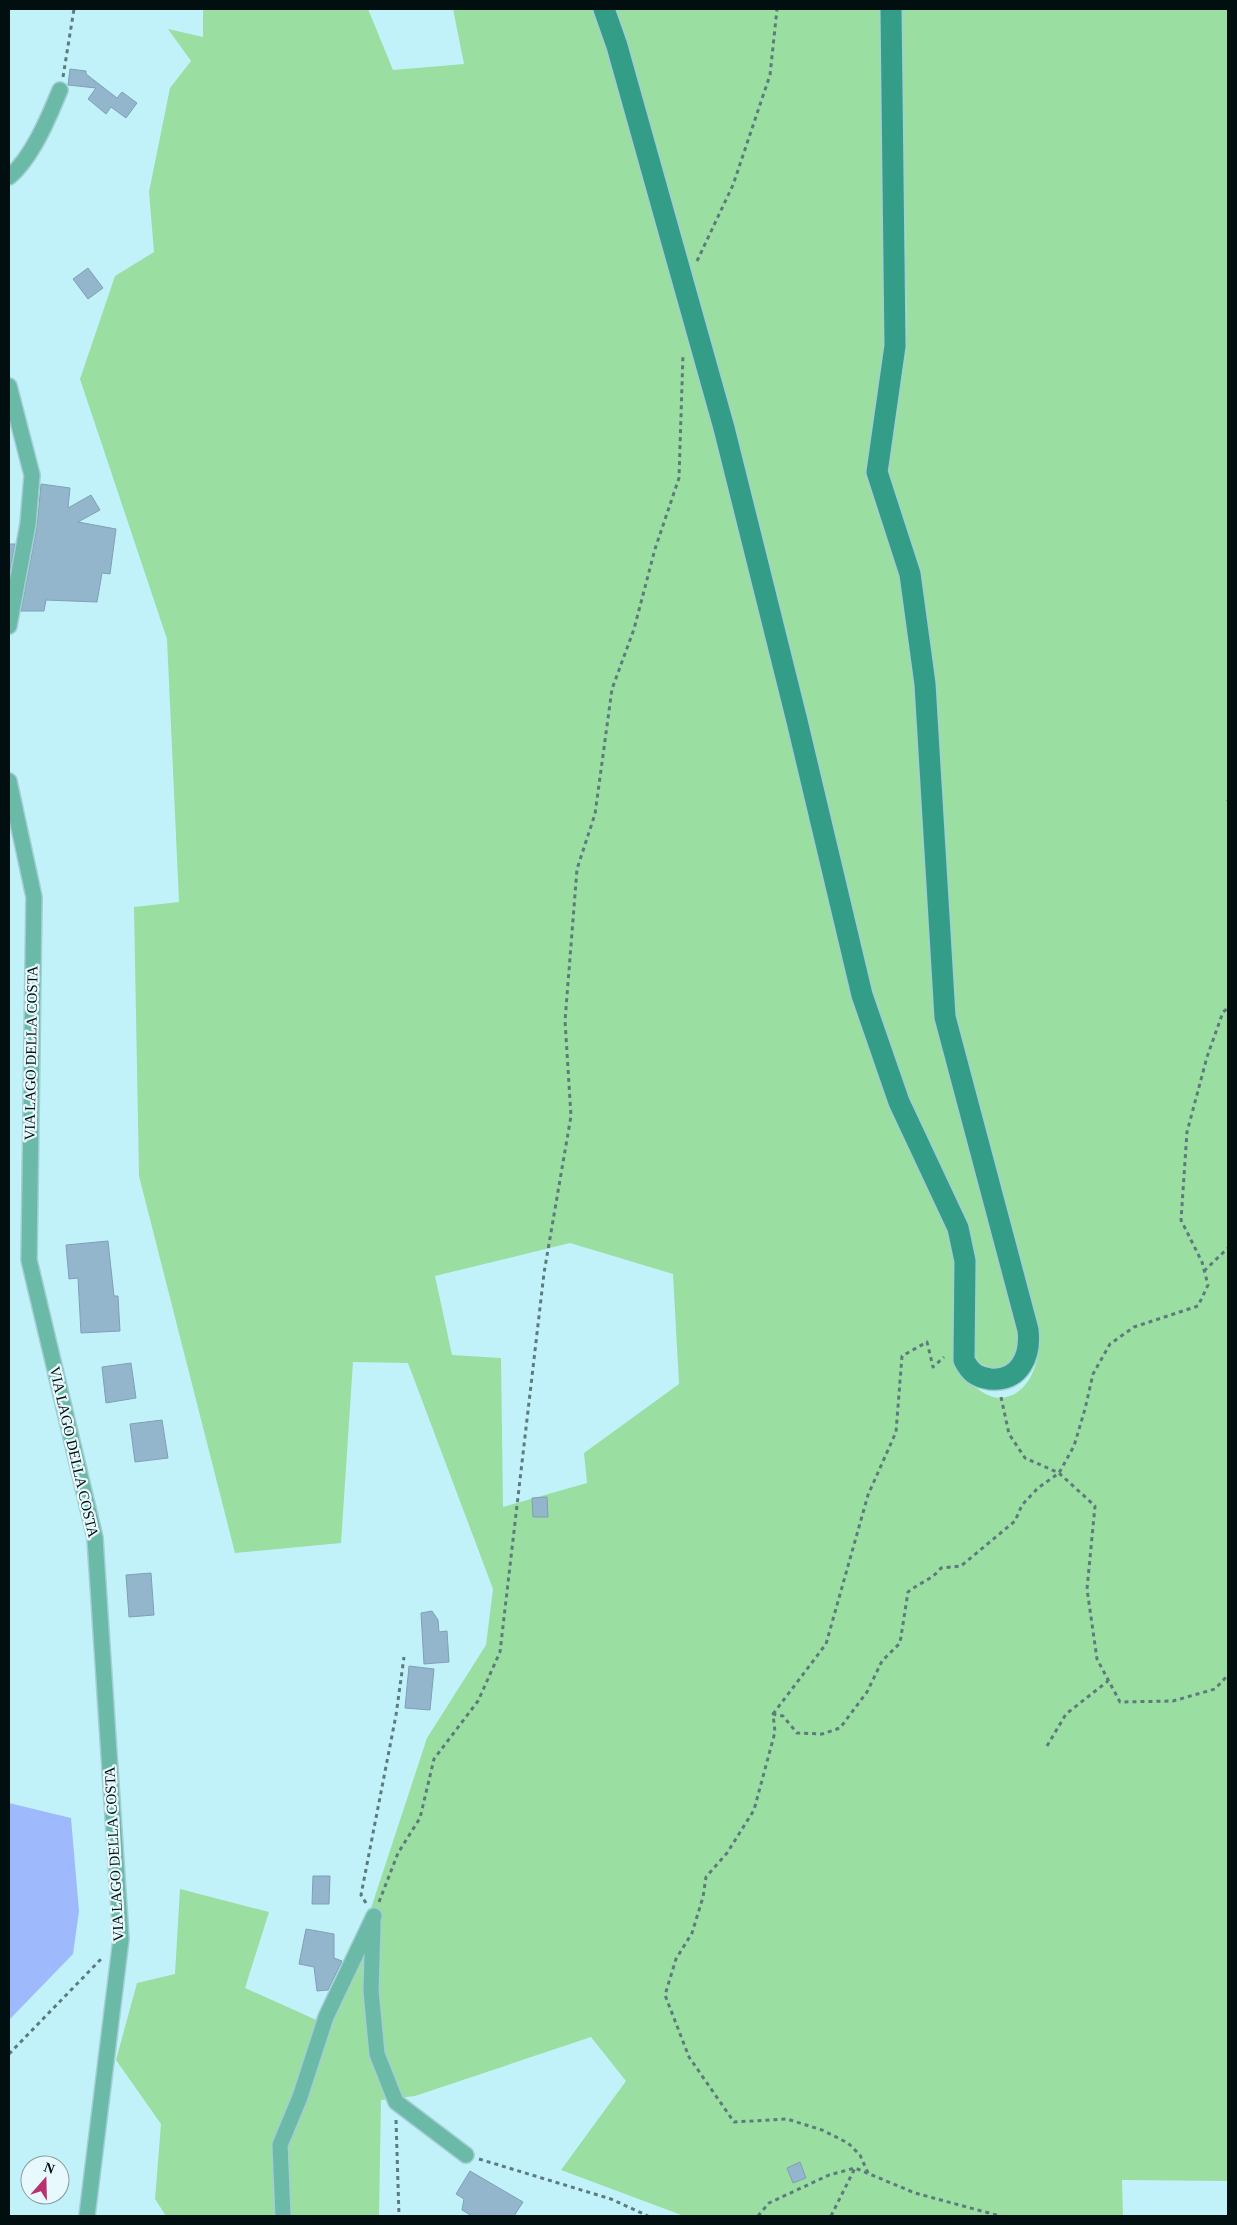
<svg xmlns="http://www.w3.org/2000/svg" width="1237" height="2225" font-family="Georgia,serif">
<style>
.green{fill:#9bdea1;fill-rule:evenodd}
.water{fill:#9fbafc}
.building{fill:#94b6cd;stroke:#7ea0b6}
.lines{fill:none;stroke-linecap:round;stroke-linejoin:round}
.street-casing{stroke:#a3ced4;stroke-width:18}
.secondary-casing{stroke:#a3ced4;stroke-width:24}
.path{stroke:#5d7b7f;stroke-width:3;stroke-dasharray:4 4;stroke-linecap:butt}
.street{stroke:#6bbaa7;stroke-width:15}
.secondary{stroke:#349d88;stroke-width:21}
.labels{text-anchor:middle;stroke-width:4.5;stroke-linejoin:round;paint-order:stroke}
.street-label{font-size:15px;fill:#010f11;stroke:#e7f9fc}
</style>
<rect width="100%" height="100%" fill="#c2f2f9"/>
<g class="green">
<path d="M203,9H368L393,70L464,64L453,9H592L607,50L716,431L855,997L951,1231L957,1262L963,1377C972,1385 987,1398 1000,1398C1033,1396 1042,1354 1039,1328L956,1015L936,683L921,572L888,471L907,346L902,9H1228V2181L1122,2180L1123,2216H684L561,2170L626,2081L591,2037L415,2096L381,2100L379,2216H166L155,2199L161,2124L116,2060L137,1983L175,1974L180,1889L269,1912L245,1988L332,2027L427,1738L486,1645L493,1589L408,1363L353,1362L341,1543L235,1553L139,1176L134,907L179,902L167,639L80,379L115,276L154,252L149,192L170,88L191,61L168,29L203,37ZM570,1243L673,1274L679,1384L584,1453L587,1483L503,1507L501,1358L452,1355L435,1276Z"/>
<path d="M615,9H881L885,345L866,473L900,577L915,685L935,1018L1018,1331C1020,1348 1016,1358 1003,1368H991L979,1363L971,1346L975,1299L974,1260L907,1098L871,992L733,426L627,43Z"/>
</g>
<polygon class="water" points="9,1803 71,1818 79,1911 73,1954 9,2020"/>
<g class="building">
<polygon points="70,69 86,71 86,74 117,98 122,92 137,103 126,118 111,107 106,114 88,99 96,88 68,85"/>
<polygon points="88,268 103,288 88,299 73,279"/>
<polygon points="41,484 70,488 68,508 91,495 100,510 78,522 116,529 110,574 102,573 97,602 46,600 44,611 21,611 37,526"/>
<polygon points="9,544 15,544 9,576"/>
<polygon points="108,1241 114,1296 118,1296 120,1331 81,1333 78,1278 69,1279 66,1245"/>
<polygon points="131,1363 136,1398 106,1403 102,1367"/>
<polygon points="162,1420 168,1458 135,1462 130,1424"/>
<polygon points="547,1497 548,1517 533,1517 532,1498"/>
<polygon points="151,1573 154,1615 129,1617 126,1575"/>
<polygon points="432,1611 438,1620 439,1632 447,1631 449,1662 424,1664 421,1613"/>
<polygon points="409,1666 434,1669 430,1710 405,1708"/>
<polygon points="313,1876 330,1876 329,1904 312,1904"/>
<polygon points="306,1929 334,1934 334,1958 342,1961 328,1990 317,1991 314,1967 299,1964"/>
<polygon points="800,2162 806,2178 793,2183 787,2168"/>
<polygon points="470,2171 523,2202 514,2216 472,2216 462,2210 464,2199 456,2194"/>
</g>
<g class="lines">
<defs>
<g id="street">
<path d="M9,177C32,158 49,117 60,90"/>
<polyline points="9,386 32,475 28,524 9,626"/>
<polyline points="9,781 34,897 29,1260 95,1538 121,1939 87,2216"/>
<polyline points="373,1923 371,1991 377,2054 396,2102 466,2155"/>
<polyline points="283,2216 280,2145 300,2097 326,2017 374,1916"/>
</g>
<path id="secondary" d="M604,9L617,46L724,428L797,721L862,995L899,1102L958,1228L965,1261L964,1360C970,1372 976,1377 990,1379C1020,1382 1031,1355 1028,1330L945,1017L925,684L910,574L877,472L895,346L891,9"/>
</defs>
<use href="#street" class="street-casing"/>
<use href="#secondary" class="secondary-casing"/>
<g class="path">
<polyline points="63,77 74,9"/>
<polyline points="697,261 733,185 770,75 777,9"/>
<polyline points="1228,801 1228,800"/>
<polyline points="1204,1271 1228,1248"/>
<polyline points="1001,1397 1009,1434 1025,1458 1059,1473 1095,1506 1087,1589 1097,1659 1120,1702 1173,1701 1215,1689 1228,1675"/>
<polyline points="773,1714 826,1644 868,1495 896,1432 902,1356 927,1342 933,1367 944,1357"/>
<polyline points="1047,1746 1066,1714 1108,1681"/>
<polyline points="379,1902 398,1853 420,1818 434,1759 478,1701 500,1652 544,1273 571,1116 565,1021 577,869 595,814 612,689 634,629 655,549 679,478 683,354"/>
<polyline points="366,1903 361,1895 396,1715 404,1657"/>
<polyline points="9,2054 103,1957"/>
<polyline points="396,2120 399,2216"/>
<polyline points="479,2159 611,2199 648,2216"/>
<path d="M868,2173L860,2155L848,2143L822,2130L787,2119L734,2122L689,2057L665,1995L676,1959L692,1933L703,1897L706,1877L727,1853L754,1810L775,1732L773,1714L783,1716L797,1733L822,1734L840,1728L867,1692L882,1661L900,1643L908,1592C919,1583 933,1579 941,1568L961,1566L1015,1521L1022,1505L1038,1488L1059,1473L1074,1446L1085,1409L1093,1374L1110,1344L1134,1327L1198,1306L1208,1285L1202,1262L1181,1220L1187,1132L1207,1057L1223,1012L1228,1008"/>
<polyline points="758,2216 769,2203 829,2175 855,2168 915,2193 1000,2216"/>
<polyline points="831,2216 855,2168"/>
</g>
<use href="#street" class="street"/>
<use href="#secondary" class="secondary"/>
</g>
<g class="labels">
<g class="street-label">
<text transform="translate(31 1053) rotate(-89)" y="5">VIA LAGO DELLA COSTA</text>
<text transform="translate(74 1452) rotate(77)" y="5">VIA LAGO DELLA COSTA</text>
<text transform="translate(114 1854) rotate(-93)" y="5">VIA LAGO DELLA COSTA</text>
</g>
</g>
<rect width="1237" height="2225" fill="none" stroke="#010f11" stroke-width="20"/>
<g transform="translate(45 2180) rotate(20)"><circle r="24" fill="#e7f9fc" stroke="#8b9b9e"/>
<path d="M0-4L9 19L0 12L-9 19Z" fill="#ba3170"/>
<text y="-8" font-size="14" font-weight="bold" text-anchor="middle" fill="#010f11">N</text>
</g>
</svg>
